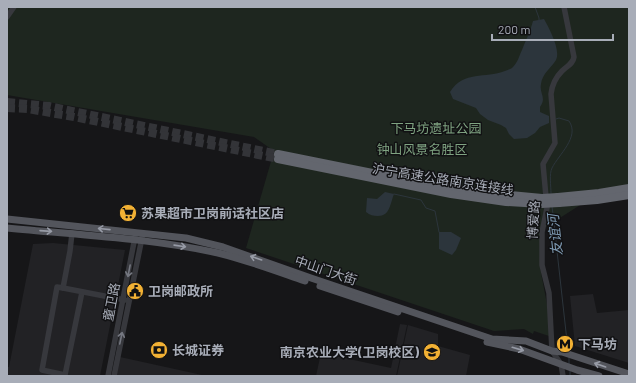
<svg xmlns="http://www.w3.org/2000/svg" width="636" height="383" font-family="Barlow,'Noto Sans SC',sans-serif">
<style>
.built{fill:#222225}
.green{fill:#1e261f}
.water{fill:#2c353c}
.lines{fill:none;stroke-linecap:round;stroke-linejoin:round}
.stream{stroke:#2c353c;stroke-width:1}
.highway-tunnel{stroke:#333438;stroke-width:8;stroke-dasharray:8 4;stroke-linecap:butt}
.minor{stroke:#37383d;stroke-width:5.5}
.major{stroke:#53555c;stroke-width:7}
.highway{stroke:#63666e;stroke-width:8}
.highway-bridge{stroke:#63666e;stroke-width:8}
.oneway{stroke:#979ba6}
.oneway2{stroke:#757881}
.labels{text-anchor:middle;stroke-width:3;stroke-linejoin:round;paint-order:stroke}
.park-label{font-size:13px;fill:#7fa381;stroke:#111113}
.street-label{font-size:13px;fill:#a8adb8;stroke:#111113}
.poi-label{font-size:13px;font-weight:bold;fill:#a8adb8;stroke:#111113;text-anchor:start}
.water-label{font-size:14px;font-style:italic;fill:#7f9bb3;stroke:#111113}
</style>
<rect width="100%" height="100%" fill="#161618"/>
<g class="built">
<polygon points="53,243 125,250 100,376 7,376 7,367 9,367 33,244"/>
<polygon points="593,294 597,313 629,310 629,363 575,346 570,296"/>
<polygon points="400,324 407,325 396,376 316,376 321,353 391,368"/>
<polygon points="408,325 438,334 438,346 470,355 466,376 397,376"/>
<polygon points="120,357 202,375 201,376 116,376"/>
</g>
<path class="green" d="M7,7H629V186L599,193L541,230C539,247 539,266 543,283C546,301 551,318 549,336L534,331L533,334L524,329L494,331L246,248L274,151L254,137L7,95Z"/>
<g class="water">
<path d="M544,19C549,28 561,50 556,60C551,68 542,74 541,84C539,94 547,97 540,107V112L549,116V123L540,127L535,133L527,138L514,139L509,134L506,128L501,125L488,120L480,114L476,108L453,99L450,92C464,70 485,79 505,71C508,70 511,69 513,67C518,62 519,56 522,50C526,40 530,32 533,21Z"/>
<path d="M385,192L394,194C390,204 390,216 378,216C373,216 370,215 366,212L367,198L377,199Z"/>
<polygon points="439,232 451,232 461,238 456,250 452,255 439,249"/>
</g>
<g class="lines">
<g class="stream">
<polyline points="535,7 539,18 539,22"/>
<path d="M551,193C551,186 549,174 552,168C559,154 580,137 569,121L559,118L556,119"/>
<polyline points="394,194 421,200 426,208 435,211 439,232"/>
<polyline points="552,206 568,350"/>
<polyline points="569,357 569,364"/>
<polyline points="570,371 570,376"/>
</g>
<g class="highway-tunnel">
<polyline points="7,102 49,106 278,154"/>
<polyline points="7,108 27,109 74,117 278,159"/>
</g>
<g class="minor">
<polyline points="7,17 14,7"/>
<polyline points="72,233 70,251 63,288 57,287 42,370 65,375 82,292"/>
<polyline points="63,288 125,300"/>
<polyline points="108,376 135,237"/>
<polyline points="114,376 143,233"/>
<path d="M563,376L561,364L552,351L549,293L542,265V232L547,208L543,164L555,143L551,94C552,85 556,77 562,71C567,66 573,64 574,57L564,7"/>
</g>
<g class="major">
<polyline points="7,219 186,238 223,247 311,278 492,339 526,341 552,351 562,352 629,374"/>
<path d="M7,228C77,235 149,238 218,253C247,260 276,271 305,281"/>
<polyline points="320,286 398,312"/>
<polyline points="487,342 519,349 577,370 599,376"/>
</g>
<g class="highway">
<polyline points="278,154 422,183 477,192 542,198"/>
<polyline points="278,159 451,194 506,202 541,204"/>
<polyline points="558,197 599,193 629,188"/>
<polyline points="559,203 597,200 629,195"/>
</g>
<g class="highway-bridge">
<polyline points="542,198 558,197"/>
<polyline points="541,204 559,203"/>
</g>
</g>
<defs><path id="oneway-shaft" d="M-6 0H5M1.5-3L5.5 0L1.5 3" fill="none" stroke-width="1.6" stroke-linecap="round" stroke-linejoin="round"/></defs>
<g class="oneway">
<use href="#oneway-shaft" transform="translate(104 229) rotate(-174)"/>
<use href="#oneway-shaft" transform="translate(46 231) rotate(4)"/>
<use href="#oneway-shaft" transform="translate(180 246) rotate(8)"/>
<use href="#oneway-shaft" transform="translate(256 258) rotate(-161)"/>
<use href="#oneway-shaft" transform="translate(518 349) rotate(16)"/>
<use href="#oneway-shaft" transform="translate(600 365) rotate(-161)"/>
</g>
<g class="oneway2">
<use href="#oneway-shaft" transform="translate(129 271) rotate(101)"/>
<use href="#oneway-shaft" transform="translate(121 338) rotate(-78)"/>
</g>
<defs>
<symbol id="supermarket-disc" viewBox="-11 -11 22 22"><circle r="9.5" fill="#f2b134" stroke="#111113"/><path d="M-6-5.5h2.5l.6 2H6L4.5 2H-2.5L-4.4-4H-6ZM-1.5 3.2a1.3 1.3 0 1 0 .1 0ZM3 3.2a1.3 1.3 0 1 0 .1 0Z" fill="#111"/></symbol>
<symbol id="civic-disc" viewBox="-11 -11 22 22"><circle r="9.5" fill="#f2b134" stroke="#111113"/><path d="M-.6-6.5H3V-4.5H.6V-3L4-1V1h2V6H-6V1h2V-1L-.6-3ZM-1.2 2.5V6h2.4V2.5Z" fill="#111"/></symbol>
<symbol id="metro-disc" viewBox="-11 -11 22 22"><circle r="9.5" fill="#f2b134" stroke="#111113"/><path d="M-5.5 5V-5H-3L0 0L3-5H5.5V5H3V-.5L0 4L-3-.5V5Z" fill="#111"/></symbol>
<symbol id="bank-disc" viewBox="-11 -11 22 22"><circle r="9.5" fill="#f2b134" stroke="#111113"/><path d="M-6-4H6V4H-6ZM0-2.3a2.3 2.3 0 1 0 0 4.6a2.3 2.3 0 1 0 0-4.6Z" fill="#111"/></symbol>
<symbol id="university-disc" viewBox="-11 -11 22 22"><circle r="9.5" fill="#f2b134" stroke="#111113"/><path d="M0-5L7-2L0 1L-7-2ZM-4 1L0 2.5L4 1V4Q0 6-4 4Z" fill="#111"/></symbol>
</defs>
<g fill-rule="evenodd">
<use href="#supermarket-disc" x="118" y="203" width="20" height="20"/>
<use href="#civic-disc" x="125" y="281" width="20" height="20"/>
<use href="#metro-disc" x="555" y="334" width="20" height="20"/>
<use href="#bank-disc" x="149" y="340" width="20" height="20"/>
<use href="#university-disc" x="422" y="342" width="20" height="20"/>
</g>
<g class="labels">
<g class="park-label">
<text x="436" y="133">下马坊遗址公园</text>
<text x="422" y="154">钟山风景名胜区</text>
</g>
<g class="street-label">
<text transform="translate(443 179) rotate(9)" y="5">沪宁高速公路南京连接线</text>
<text transform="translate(533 220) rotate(-86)" y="5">博爱路</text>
<text transform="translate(326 270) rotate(19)" y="5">中山门大街</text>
<text transform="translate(111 302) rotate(-79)" y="5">童卫路</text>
</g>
<g class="poi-label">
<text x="141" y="218">苏果超市卫岗前话社区店</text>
<text x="148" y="296">卫岗邮政所</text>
<text x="578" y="349">下马坊</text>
<text x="172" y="355">长城证券</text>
<text x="419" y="357" text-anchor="end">南京农业大学(卫岗校区)</text>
</g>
<g class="water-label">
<text transform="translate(555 235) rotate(-96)" y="5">友谊河</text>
</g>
</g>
<rect width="636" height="383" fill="none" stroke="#a8adb8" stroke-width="16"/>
<path d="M492 34v6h121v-6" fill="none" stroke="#a8adb8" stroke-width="2"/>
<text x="498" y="34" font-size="12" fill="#a8adb8" stroke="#111113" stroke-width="3" paint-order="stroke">200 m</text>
</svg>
